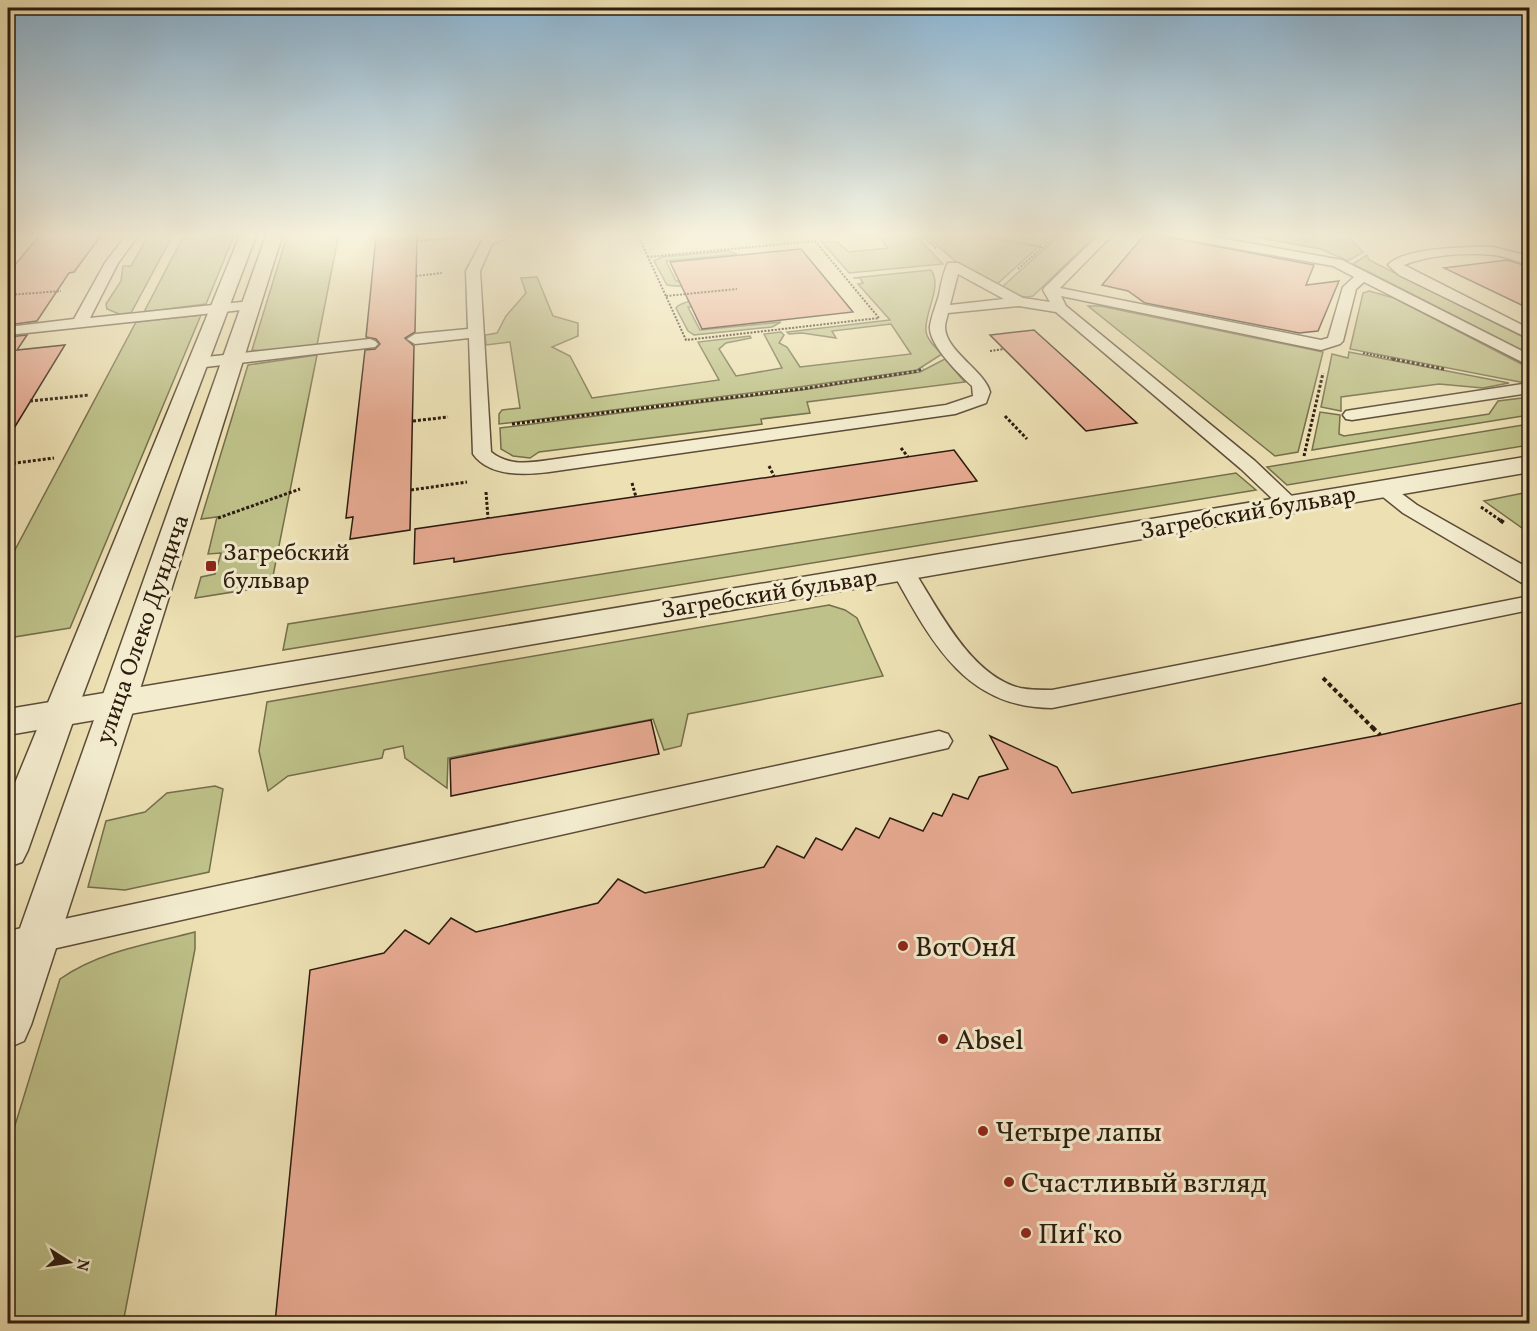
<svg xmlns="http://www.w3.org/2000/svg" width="1537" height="1331" font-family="Vollkorn,serif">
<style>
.green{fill:#bec189;stroke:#756e4c;stroke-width:1.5}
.building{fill:#e7aa92;stroke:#2c1b0e;stroke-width:1.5}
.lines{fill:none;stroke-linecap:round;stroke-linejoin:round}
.service-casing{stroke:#5c4c38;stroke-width:3}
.minor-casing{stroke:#5c4c38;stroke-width:3}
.tertiary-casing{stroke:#5c4c38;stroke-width:3}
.path-far3{stroke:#2c1b0e;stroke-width:2;stroke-dasharray:2 1.5;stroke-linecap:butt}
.path-far2{stroke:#2c1b0e;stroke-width:3;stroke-dasharray:3 2;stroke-linecap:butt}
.path-far1{stroke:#2c1b0e;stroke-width:4;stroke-dasharray:4.5 3;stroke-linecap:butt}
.path{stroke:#2c1b0e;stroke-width:4.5;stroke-dasharray:5 4;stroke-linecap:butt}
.service{fill:#f3ecce;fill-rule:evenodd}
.minor{fill:#f3ecce;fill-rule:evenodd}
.tertiary{fill:#f3ecce;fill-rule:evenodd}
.poi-dot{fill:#8f2418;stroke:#f3ecce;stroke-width:2}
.labels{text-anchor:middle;stroke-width:6;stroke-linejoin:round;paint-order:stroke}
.street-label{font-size:24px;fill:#2c1b0e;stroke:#f3ecce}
.poi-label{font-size:24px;fill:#2c1b0e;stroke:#f3ecce;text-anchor:start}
.near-poi-label{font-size:28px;fill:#2c1b0e;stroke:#f3ecce;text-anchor:start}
</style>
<rect width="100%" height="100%" fill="#ede1b4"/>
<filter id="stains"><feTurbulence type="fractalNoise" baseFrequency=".00333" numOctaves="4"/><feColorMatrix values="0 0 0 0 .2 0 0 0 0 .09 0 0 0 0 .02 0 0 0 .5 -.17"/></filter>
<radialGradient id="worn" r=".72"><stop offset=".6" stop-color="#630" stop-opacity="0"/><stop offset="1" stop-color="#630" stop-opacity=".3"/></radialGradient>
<g class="green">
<polygon points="174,233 131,313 119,314 107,309 106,304 121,281 123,266 131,266 149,234"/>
<polygon points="185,233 235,233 206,304 144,312"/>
<polygon points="288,233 339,233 317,345 264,351 252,350"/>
<polygon points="876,233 913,233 943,264 849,273 822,242 837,242 849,252 888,248"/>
<polygon points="924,233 957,233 989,239 991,237 969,233 1054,233 997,284 957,263"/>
<path d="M1062,233H1098L1033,296C1021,300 1012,292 1002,287Z"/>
<polygon points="1232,233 1341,233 1347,235 1363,252 1348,261 1321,249"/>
<path d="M728,251L737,254L666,261L676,281L746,274C727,283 688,289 667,285L654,261L662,257Z"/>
<polygon points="1367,255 1369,260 1529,340 1529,354 1353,264"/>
<path d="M931,270C943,287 924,312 926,331C927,340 936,348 942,354L917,370L799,387L499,424V414L502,410L520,408L510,342L486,345L485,335L497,333L506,316L526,293L521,278L537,277L553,316L578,323V336L552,347L570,356L592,398L719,380L698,342L750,336L751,338L726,343L719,349L736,376L782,368L764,334L781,332L784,335L779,343L787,347L800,367L911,354L891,324L832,331L836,338L802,333L789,334L787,332L890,320L858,284L863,283L860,278H853Z"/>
<polygon points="1369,291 1394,298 1529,368 1529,380 1520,382 1350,349 1363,293"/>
<path d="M741,296L761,298L688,307L700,330L781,322L772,327L694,335L688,331L676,308C683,298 726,297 741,296Z"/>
<polygon points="1088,306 1100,306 1323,352 1298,452 1275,456"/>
<polygon points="201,315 70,628 8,638 8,563 136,322"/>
<polygon points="1349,352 1509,383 1483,388 1439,384 1341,397 1341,411 1321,407 1332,354 1348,358"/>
<polygon points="317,355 271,586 195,598 201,577 215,574 221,553 208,554 217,517 201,519 248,365"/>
<polygon points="945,359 965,382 807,402 810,413 761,419 762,424 539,452 530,458 513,456 501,449 500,428 802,390 920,372"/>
<polygon points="1529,397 1529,415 1312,450 1320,412 1340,415 1339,434 1344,436 1489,414 1498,401"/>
<polygon points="1529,424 1529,445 1287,485 1267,467"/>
<polygon points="1236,473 1256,490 283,650 288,624"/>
<polygon points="1529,492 1529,533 1484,501"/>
<polygon points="829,605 845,610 857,618 883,676 688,714 681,746 664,750 653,719 448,758 447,788 405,758 403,746 384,750 382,758 288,776 268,791 259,751 267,702"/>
<polygon points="215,786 223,789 209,872 125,890 88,887 106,821 145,812 167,793"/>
<path d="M195,932V949L123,1323H8V1148L60,979C100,951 149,944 195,932Z"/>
</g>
<g class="building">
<polygon points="45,233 103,233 74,272 69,273 37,321 8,325 8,273 40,235"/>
<polygon points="380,233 417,233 415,332 405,338 414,346 410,530 350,539 353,517 346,518 365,350 375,349 380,344 376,339 366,337 376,237 379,236"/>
<polygon points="1146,233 1314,265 1306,285 1339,281 1318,331 1299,333 1145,303 1128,291 1102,285"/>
<polygon points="801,249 853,312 702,329 670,262"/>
<polygon points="1507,260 1530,267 1530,309 1444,268"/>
<polygon points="1034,330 1106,395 1137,423 1086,431 990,335"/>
<polygon points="27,335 17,350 65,345 8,438 8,337"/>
<polygon points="954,450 977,481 454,562 454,558 414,564 415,529"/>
<polygon points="1530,701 1530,1323 275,1323 310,970 384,953 405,930 429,944 451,918 476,932 598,903 618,879 645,893 764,867 777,846 804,858 816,838 842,850 856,828 879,838 890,818 923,831 933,813 942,816 953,794 968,799 979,777 1008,769 990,736 1057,767 1072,793 1380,735"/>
<polygon points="651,720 659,754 451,796 450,759"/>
</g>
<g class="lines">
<defs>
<g id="service">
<polygon points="128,233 140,233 118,263 90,318 251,301 258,305 251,309 8,335 8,327 74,319 105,263"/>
<path d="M500,233H517L492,244L480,271L491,452C508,466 529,463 549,460L946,405L973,396L972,386C959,374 928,344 930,326C932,314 936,306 939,295C941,284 943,273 948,263H958L1023,298L1050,302L1043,290L1045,287L1101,233H1114L1060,288L1321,340L1328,338L1343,287L1354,277L1333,266L1173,237L1167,233H1193L1342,260L1530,355V366L1364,282L1356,289L1343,341L1340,344L1321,350L1061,296L1066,306L1255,461L1297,501L1300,505L1297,509H1283L1241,469L1056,312L1019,306L948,313C947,318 945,323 945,327C945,351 985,371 990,392L986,403L955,414L549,472C525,475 489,477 473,454L469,338L415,344L407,339L415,334L468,329L466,271L483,239ZM958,274L1004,299L950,305Z"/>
<path d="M1472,247H1493L1525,255L1530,256V265C1517,262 1506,256 1493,255C1466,252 1429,255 1404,265L1530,329V339L1399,275L1388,265C1403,249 1451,248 1472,247Z"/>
<polygon points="370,339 375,341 378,344 375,347 197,368 189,363 197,358"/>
<polygon points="1530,383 1530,393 1352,420 1346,419 1343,415 1346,411 1352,410"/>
<polygon points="1383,483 1390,485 1417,505 1530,569 1530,585 1522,583 1403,513 1373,489 1376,485"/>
<path d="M903,564L911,566C937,606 969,675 1020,688C1030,690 1041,690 1052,690L1530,596V610L1052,708C964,708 930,639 892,571L895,566Z"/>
<polygon points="939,731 948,734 952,741 948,748 8,959 8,931"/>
</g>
<polygon id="minor" points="1530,456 1530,472 8,735 8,709"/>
<g id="tertiary">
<polygon points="241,233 257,233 76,713 28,850 22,862 8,867 8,800"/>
<polygon points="267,233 283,233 136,702 31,1025 24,1041 8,1048 8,962"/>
</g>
</defs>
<use href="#service" class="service-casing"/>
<use href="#minor" class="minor-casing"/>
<use href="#tertiary" class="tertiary-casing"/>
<g class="path-far3">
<polyline points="637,233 648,257"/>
<polyline points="919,233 937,249"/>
<polyline points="964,233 1041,247"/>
<polyline points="417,241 455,238"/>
<polygon points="815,241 879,318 686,340 648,257"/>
<polyline points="1018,269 1059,233"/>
<polyline points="416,276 442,273"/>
<polyline points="8,295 61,291"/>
<polyline points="666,296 737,289"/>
<polyline points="990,351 1004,349"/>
<polyline points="1363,353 1399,360"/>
</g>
<g class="path-far2">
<polyline points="1392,359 1444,369"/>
<polyline points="30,401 89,395"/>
<polyline points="1005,416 1027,439"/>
<polyline points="413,421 448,417"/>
<polyline points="512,424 801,389 918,371 923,368"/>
<polyline points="901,448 908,457"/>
<polyline points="1304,456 1323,373"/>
<polyline points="8,464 54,458"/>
<polyline points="769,466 774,476"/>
<polyline points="632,483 636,497"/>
<polyline points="411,490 467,482"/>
<polyline points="486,492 488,518"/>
<polyline points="1481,507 1503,522"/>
<polyline points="218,518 300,489"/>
</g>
<g class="path-far1">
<polyline points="1500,520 1504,523"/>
<polyline points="8,536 12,535"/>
<polyline points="1323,678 1374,729"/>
</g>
<polyline class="path" points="1372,727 1380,735"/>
<use href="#service" class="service"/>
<use href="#minor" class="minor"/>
<use href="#tertiary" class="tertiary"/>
</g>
<linearGradient id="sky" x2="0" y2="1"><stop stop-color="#8bb6d5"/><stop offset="0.56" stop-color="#f7f2dd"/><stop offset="1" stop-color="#f7f2dd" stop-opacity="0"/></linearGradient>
<rect width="1537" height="419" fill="url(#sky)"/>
<g class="poi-dot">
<rect x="205" y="560" width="12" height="12" rx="3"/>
<circle cx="903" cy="946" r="6"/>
<circle cx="943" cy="1039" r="6"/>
<circle cx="983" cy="1131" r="6"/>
<circle cx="1009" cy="1182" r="6"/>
<circle cx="1026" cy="1233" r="6"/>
</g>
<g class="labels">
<g class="street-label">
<text transform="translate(1248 512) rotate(-10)" y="8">Загребский бульвар</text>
<text transform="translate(769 593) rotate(-9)" y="8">Загребский бульвар</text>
<text transform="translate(142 629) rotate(-71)" y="8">улица Олеко Дундича</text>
</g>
<g class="poi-label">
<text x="223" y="560">Загребский<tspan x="223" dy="28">бульвар</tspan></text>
</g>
<g class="near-poi-label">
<text x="915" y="956">ВотОнЯ</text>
<text x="955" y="1049">Absel</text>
<text x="995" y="1141">Четыре лапы</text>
<text x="1021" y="1192">Счастливый взгляд</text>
<text x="1038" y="1243">Пиf'ко</text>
</g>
</g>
<rect width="1537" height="1331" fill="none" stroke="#ede1b4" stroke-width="30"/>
<rect x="9" y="9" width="1519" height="1313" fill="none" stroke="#2c1b0e" stroke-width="3"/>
<rect x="15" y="15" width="1507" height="1301" fill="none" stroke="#2c1b0e" stroke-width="1.5"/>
<g transform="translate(69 1262) rotate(102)" stroke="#f3ecce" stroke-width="4.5" paint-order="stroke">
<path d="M0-4.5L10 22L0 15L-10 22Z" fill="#2c1b0e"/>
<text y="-9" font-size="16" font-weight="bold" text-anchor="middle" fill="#2c1b0e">N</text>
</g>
<rect width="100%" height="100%" filter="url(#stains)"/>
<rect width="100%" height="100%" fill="url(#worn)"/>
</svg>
